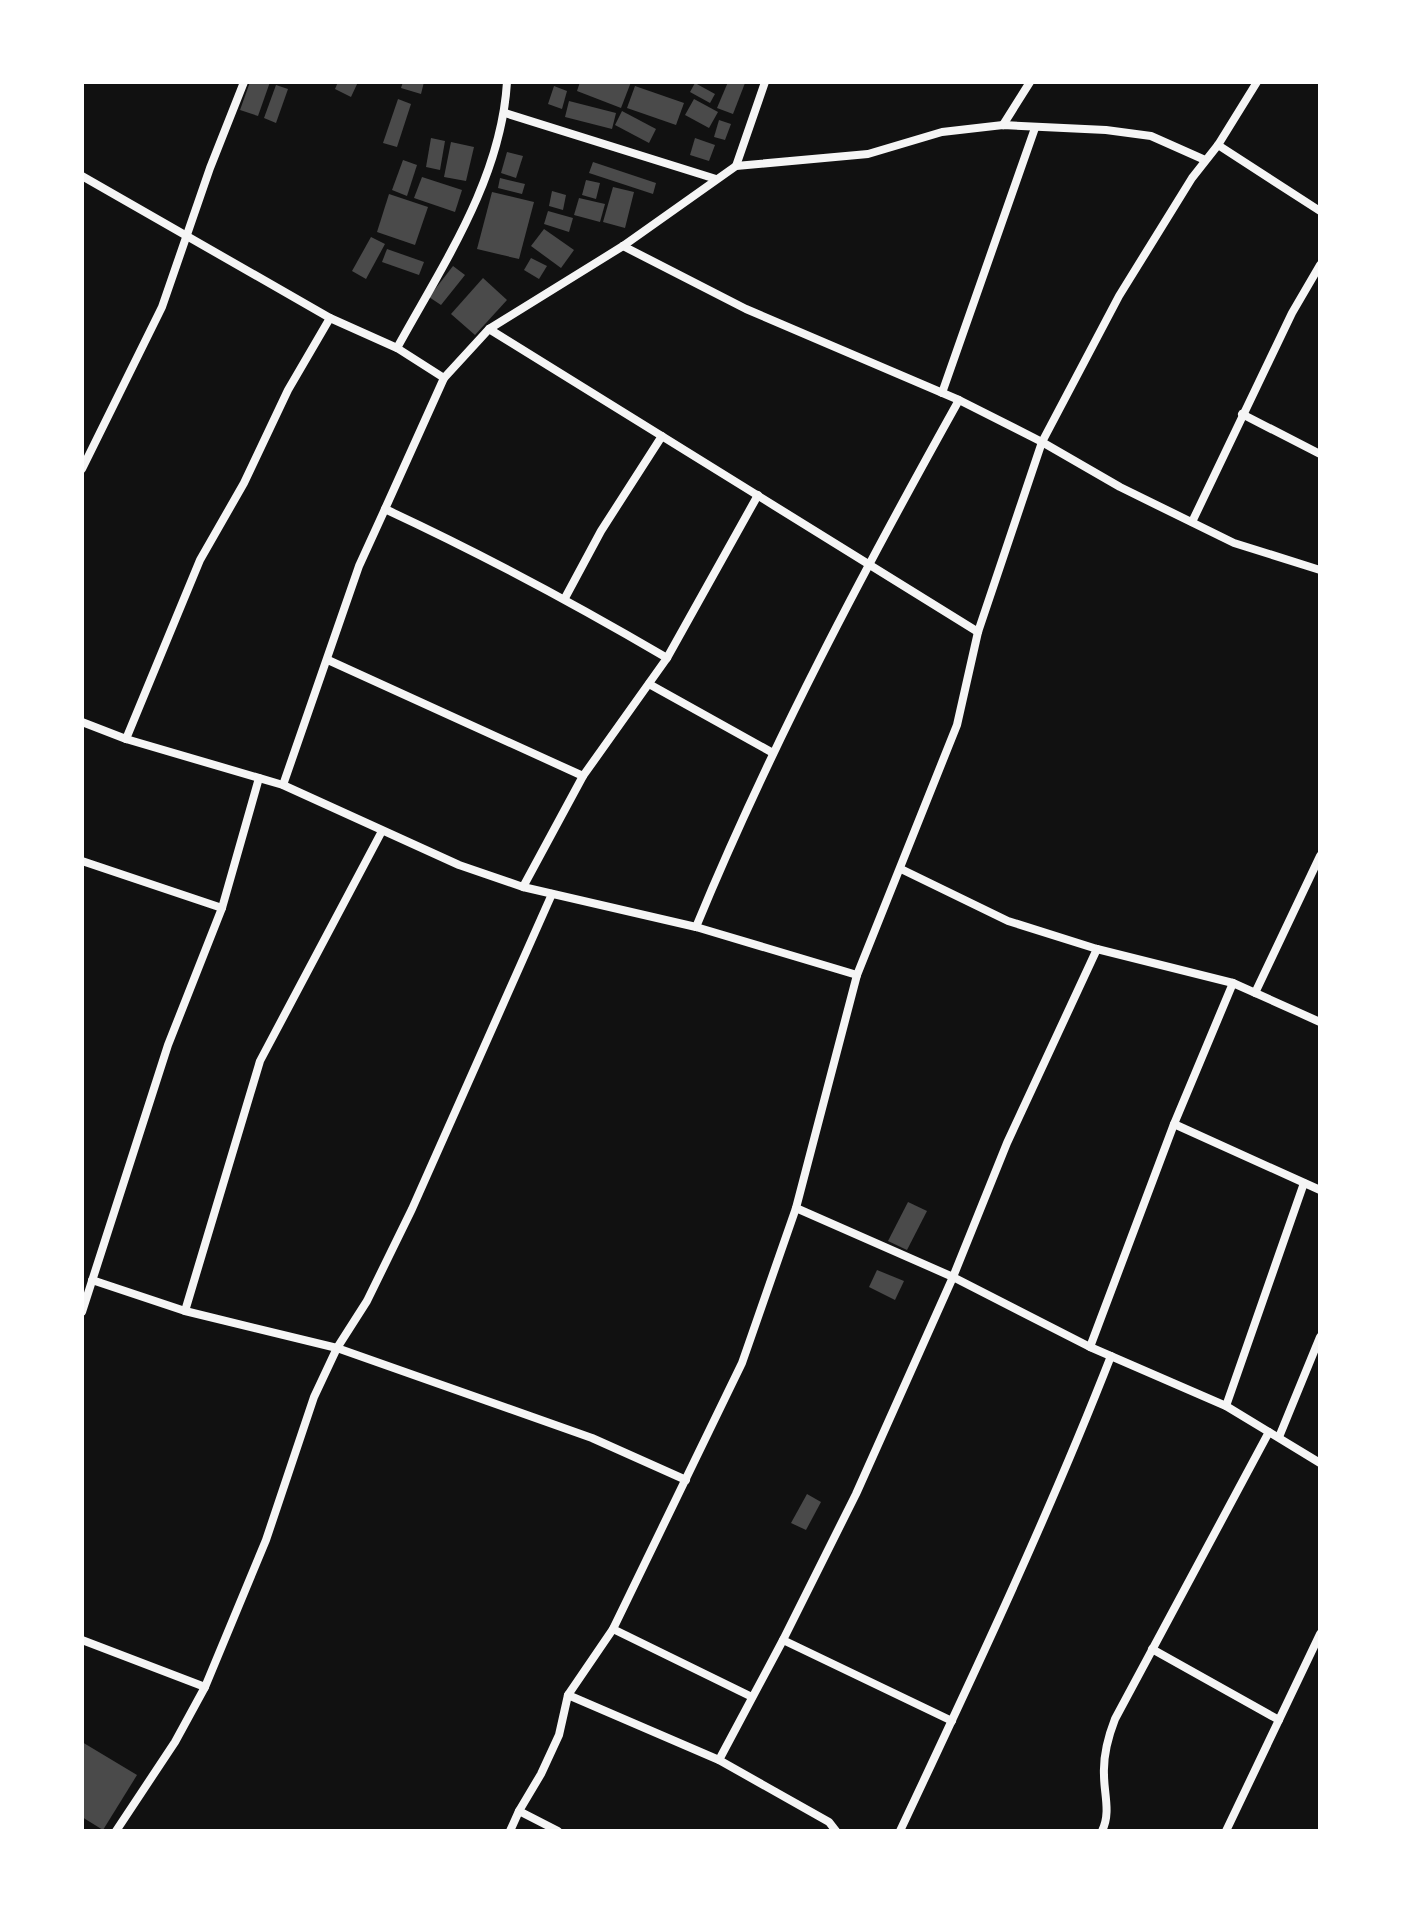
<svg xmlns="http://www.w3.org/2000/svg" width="1402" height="1913" font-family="'Open Sans',sans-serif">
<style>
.building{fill:#4a4a4a}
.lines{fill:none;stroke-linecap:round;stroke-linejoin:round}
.minor{stroke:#f5f5f5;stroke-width:8}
</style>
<rect width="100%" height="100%" fill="#111"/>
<g class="building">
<polygon points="250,82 270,82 258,116 240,110"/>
<polygon points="338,82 358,82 351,97 335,89"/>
<polygon points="403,82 424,82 421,94 401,88"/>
<polygon points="580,82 631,82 621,108 577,91"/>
<polygon points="728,82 745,83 733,114 717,108"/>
<polygon points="695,83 715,94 710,103 690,92"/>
<polygon points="276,85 288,89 276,123 264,118"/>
<polygon points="554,86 567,91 562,109 548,104"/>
<polygon points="635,86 684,103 676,125 627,108"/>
<polygon points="398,99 411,104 397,147 383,143"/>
<polygon points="694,99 718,112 709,128 685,115"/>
<polygon points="569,101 616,113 612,129 565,117"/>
<polygon points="622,111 656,129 649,143 615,125"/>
<polygon points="719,120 731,124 725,140 714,137"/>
<polygon points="431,138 445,141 440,170 426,167"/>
<polygon points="695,138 715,145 709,161 690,155"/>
<polygon points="451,142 474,147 466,181 444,177"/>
<polygon points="507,152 523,156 516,178 501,173"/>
<polygon points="403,160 417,165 407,196 392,190"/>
<polygon points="593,162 656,183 653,194 589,173"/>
<polygon points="422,177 462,190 455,212 414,198"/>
<polygon points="500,178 525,184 522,194 498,188"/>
<polygon points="586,180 600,183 596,199 582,195"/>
<polygon points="613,187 634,192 625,228 603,222"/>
<polygon points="552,191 566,195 563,210 549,206"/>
<polygon points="492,192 534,202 519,259 477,249"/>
<polygon points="389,194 428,207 415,245 377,232"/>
<polygon points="579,198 605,204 600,222 574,215"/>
<polygon points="548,211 573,218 569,232 544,224"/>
<polygon points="544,229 574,250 561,268 531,246"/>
<polygon points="371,237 385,244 366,279 352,271"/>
<polygon points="387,249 424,262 419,275 382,262"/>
<polygon points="531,258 547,266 539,279 524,270"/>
<polygon points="453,266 465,275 441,305 429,297"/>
<polygon points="483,278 507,300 475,335 451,314"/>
<polygon points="908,1202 927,1211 907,1250 888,1241"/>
<polygon points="877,1270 904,1281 895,1300 869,1287"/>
<polygon points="807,1494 821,1502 806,1530 791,1523"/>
<polygon points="82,1742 137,1775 103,1830 82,1817"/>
</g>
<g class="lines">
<g class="minor">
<polyline points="505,113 716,179"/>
<polyline points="1003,125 1030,82"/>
<polyline points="1218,145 1320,211"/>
<polyline points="736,166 765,82"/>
<polyline points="82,176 330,318 397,348 444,378"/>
<polyline points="623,246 746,309 959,400 1042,442 1120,487 1234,543 1320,570"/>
<polyline points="489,329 978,632"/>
<path d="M397,348C443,264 501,180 507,82"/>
<polyline points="942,393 1035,128"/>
<polyline points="1242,414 1320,454"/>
<polyline points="82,469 162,307 210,168 244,82"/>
<path d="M385,509C482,554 575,604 667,658"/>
<polyline points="1192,522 1292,313 1320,265"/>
<polyline points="565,598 601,531 662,436"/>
<polyline points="328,660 583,776 523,887"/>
<polyline points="649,684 773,753"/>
<polyline points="82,722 126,739 283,785 459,865 523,887 696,927 857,975"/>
<polyline points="126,739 200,560 244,483 288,390 330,318"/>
<polyline points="583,776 667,658 758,495"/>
<polyline points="283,785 359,566 385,509 444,378 489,329 623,246 736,166 868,154 942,132 1003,125 1106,130 1151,136 1205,160"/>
<polyline points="82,861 222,908"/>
<polyline points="901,869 1008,921 1097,949 1233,983 1320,1022"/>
<path d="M696,927C771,745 863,572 959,400"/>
<polyline points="1255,993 1320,856"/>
<polyline points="1174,1124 1320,1190"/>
<polyline points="796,1208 953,1277 1090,1347 1226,1406 1320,1463"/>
<polyline points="92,1280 185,1311 337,1348 592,1438 686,1480"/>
<polyline points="185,1311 260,1061 382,831"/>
<polyline points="82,1312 168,1045 222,908 259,778"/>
<polyline points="1090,1347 1174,1124 1233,983"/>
<polyline points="1226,1406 1304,1183"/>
<polyline points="1279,1437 1320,1337"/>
<polyline points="613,1629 752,1697"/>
<polyline points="82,1640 205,1687"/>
<polyline points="783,1640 952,1721"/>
<polyline points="1152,1649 1279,1720"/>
<polyline points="568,1695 719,1760 829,1822 836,1831"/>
<polyline points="719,1760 783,1640 856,1494 953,1277 1007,1143 1097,949"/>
<polyline points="116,1831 175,1742 205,1687 266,1540 314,1397 337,1348 367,1301 412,1209 552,894"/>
<polyline points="510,1831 519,1811"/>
<polyline points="558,1831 519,1811 541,1774 559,1735 568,1695 613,1629 742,1363 796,1208 857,975 957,725 978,632 1042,442 1119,296 1192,178 1218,145 1257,82"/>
<path d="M900,1831C974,1674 1048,1517 1111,1356"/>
<path d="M1102,1831C1111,1813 1104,1794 1104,1775C1103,1755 1108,1737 1115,1719L1269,1432"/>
<polyline points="1226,1831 1320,1634"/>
</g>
</g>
<rect width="1402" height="1913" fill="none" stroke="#ffffff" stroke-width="168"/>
</svg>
